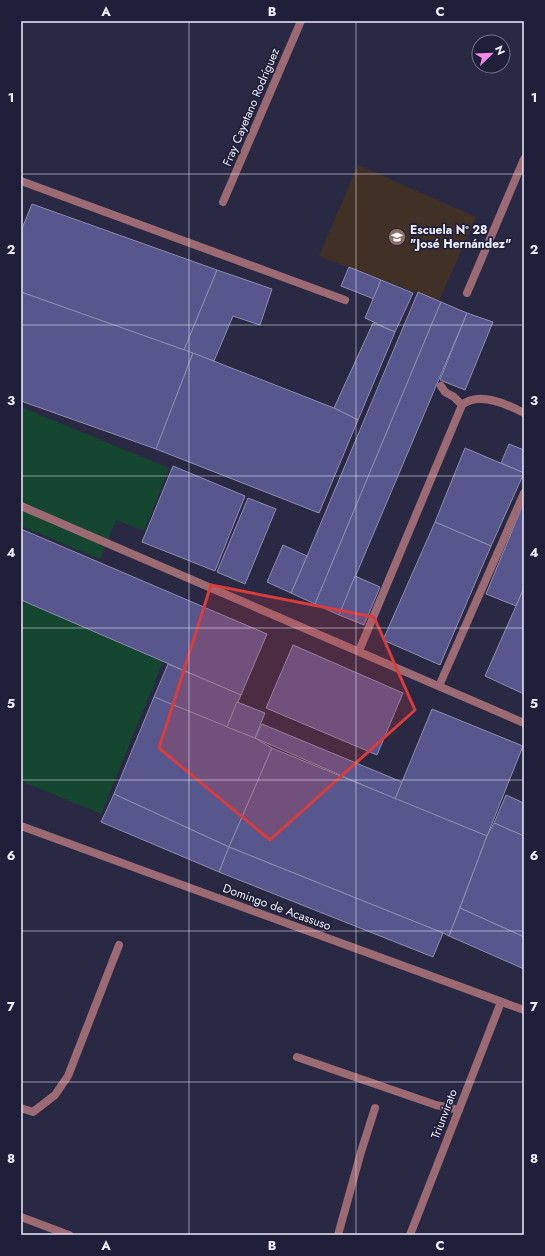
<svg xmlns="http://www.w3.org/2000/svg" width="545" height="1256" font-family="Jost,sans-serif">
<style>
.education{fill:#413026}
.grass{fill:#154630}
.building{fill:#58578d;stroke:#8c8dae}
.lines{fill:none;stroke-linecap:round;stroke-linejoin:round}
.lane{stroke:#9c6a72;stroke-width:8}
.street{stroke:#9c6a72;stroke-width:8}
.marked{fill:#d83c3d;fill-opacity:0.2;stroke:#d83c3d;stroke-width:3;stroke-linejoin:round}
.grid{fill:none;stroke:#ededfc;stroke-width:1;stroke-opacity:0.55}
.labels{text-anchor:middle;stroke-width:3.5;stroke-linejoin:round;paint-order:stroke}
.street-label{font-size:12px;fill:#ededfc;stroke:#201f3a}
.poi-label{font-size:12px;font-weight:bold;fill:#ededfc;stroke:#201f3a;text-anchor:start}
.neatline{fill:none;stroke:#ededfc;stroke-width:1.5}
.grid-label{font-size:13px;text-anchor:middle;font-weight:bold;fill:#ededfc}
</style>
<rect width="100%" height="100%" fill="#2a2944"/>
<polygon class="education" points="358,165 476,217 439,301 319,256"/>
<g class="grass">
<polygon points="21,407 169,468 144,531 116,520 100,559 21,526"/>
<polygon points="21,600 164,659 101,814 21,781"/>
</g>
<g class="building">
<polygon points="32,204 217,270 184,350 21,292 21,231"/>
<polygon points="349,267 381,280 374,299 341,286"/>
<polygon points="217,270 272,289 260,325 233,316 214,361 184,350"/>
<polygon points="381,280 413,293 395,332 365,318"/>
<polygon points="21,292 193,353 156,449 21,401"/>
<polygon points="418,292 441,302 315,604 291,593 307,556"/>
<polygon points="441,302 467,313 339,615 315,604"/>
<polygon points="467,313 493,322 465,390 440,380"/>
<polygon points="373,323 395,332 358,420 334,408"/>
<polygon points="193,353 334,408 358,420 319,513 156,449"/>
<polygon points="509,444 524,450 524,473 501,463"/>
<polygon points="465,448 524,473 491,546 435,522"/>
<polygon points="173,466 245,496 215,571 142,542"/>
<polygon points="248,498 276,509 245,584 217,572"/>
<polygon points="524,502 524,588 516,606 486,594"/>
<polygon points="435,522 491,546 440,665 383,640"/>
<polygon points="21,529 267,634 241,695 21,600"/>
<polygon points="283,545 307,556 291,593 267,582"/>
<polygon points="355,576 380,587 364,625 339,615"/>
<polygon points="524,588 524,694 485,676"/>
<polygon points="293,645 403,693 377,755 266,708"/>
<polygon points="168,664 241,695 227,727 154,697"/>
<polygon points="154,697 255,738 272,748 229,847 114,794"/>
<polygon points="237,702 265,713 255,738 227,727"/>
<polygon points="432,709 523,746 487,836 395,799"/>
<polygon points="262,724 402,782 395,799 255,738"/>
<polygon points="272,748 487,836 449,936 443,933 229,847"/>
<polygon points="114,794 229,847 219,872 101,822"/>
<polygon points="506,795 524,803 524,836 494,823"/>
<polygon points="494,823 524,836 524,937 460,908 487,836"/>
<polygon points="229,847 443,933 433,957 219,872"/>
<polygon points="460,908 524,937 524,969 449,936"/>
</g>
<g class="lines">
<g class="lane">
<polyline points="21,181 345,300"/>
<polyline points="441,386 445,392 454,397 462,405"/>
<polyline points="21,506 524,723"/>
<path d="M359,651L462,405C479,391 507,404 524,413"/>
<polyline points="439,686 524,493"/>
<polyline points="297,1057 436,1105 459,1110"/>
<polyline points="21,1108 33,1112 55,1095 68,1076 119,945"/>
<polyline points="338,1235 361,1152 375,1108"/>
</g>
<g class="street">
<polyline points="223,202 301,21"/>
<polyline points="467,293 524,159"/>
<polyline points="21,826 524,1010"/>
<polyline points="21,1217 69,1235"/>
<polyline points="410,1235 501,1002"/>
</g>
</g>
<path class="marked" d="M211,585L374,617L415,710L270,840L159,748Z"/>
<path class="grid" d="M189,21V1235M356,21V1235M21,174H524M21,325H524M21,476H524M21,628H524M21,780H524M21,931H524M21,1082H524"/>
<defs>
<symbol id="school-disc" viewBox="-11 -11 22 22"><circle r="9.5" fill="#8d6e63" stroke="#201f3a"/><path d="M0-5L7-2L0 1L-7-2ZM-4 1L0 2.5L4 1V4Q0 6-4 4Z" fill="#fff"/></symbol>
</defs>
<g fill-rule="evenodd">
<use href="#school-disc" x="387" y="227" width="20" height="20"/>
</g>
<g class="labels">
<g class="street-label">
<text transform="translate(251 107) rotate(-67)" y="4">Fray Cayetano Rodríguez</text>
<text transform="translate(277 907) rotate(20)" y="4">Domingo de Acassuso</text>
<text transform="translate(444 1114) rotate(-69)" y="4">Triunvirato</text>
</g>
<g class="poi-label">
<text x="410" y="234">Escuela Nº 28<tspan x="410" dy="14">"José Hernández"</tspan></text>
</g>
</g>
<rect width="545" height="1256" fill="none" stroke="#201f3a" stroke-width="44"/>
<g transform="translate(491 54) rotate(67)"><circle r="19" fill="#201f3a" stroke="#727188"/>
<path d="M0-3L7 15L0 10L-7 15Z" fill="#f888ea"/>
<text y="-6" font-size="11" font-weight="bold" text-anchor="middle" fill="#ededfc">N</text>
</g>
<rect x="22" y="22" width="501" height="1212" class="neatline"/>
<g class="grid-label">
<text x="106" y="16">A</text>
<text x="272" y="16">B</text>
<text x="440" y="16">C</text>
<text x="11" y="102">1</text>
<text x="534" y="102">1</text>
<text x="11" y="254">2</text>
<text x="534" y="254">2</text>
<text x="11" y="405">3</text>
<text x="534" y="405">3</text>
<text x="11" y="557">4</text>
<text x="534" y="557">4</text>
<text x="11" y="708">5</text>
<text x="534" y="708">5</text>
<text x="11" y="860">6</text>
<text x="534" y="860">6</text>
<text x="11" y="1011">7</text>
<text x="534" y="1011">7</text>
<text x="11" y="1163">8</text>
<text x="534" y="1163">8</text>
<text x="106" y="1250">A</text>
<text x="272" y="1250">B</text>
<text x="440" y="1250">C</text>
</g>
</svg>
